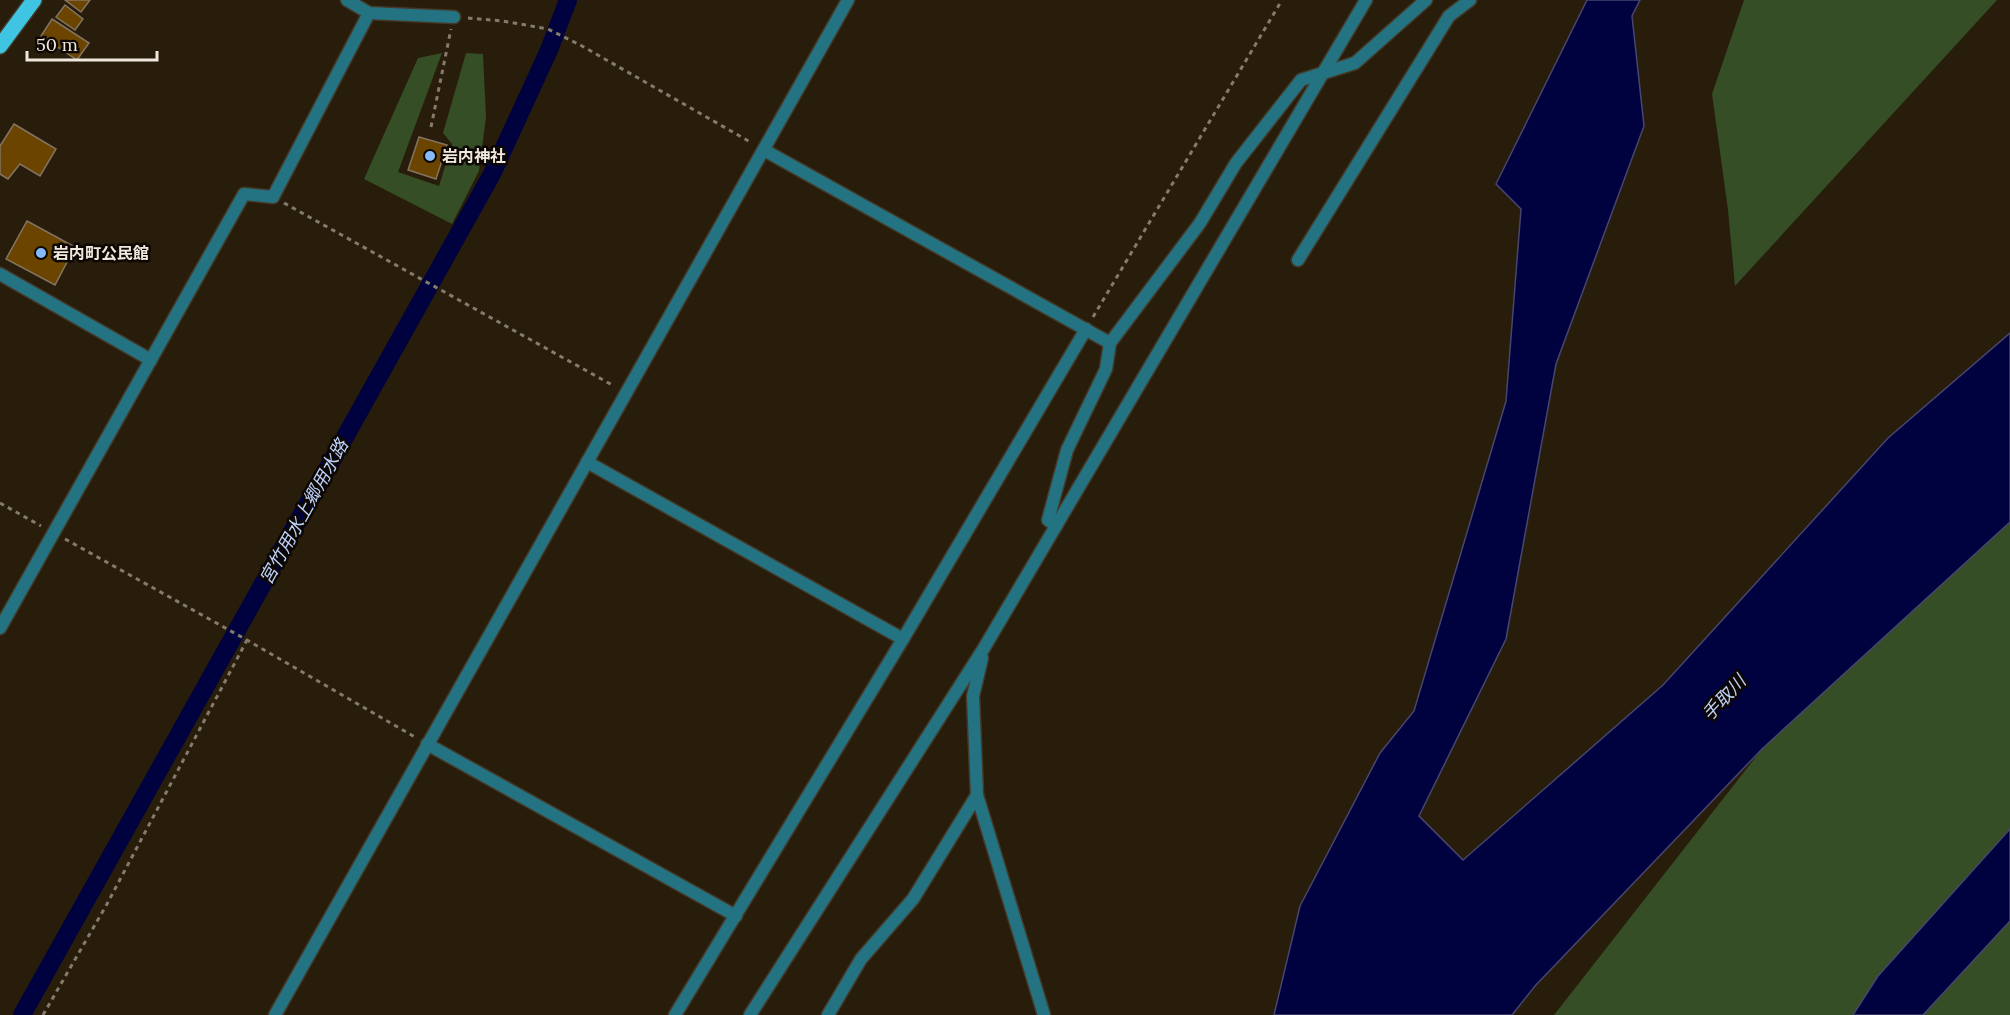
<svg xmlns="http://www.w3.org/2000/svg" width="2010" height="1015" font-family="Lora,'Noto Sans JP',serif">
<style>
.green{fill:#354e25}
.water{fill:#00013f;stroke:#48466e;stroke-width:1.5}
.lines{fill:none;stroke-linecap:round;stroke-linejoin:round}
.canal{stroke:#00013f;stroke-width:18}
.building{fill:#6b4500;stroke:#837462;stroke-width:1.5}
.minor-casing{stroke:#443928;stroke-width:15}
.tertiary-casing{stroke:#443928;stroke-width:15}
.primary-casing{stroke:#443928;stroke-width:18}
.path{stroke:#857b6c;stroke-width:3;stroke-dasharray:4.5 4.5;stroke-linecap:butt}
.minor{stroke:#247383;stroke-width:12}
.tertiary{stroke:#247383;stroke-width:12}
.primary{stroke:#3fc5e1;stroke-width:15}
.poi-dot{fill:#86bbfb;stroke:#0c0703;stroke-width:2}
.labels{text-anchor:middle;stroke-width:5;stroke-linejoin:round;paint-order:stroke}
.poi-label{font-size:16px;font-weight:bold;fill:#f0e8dd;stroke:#0c0703;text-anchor:start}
.water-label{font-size:18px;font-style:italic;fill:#bdd0f7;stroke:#0c0703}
</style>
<rect width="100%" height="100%" fill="#281c0b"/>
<g class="green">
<polygon points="1744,0 1997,0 1735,286 1728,210 1712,94"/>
<polygon points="442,53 398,172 439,186 452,144 443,133 466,53 483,54 486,117 479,171 452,224 364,179 418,58"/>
<polygon points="2010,522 2010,1015 1554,1015 1762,749"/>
</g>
<g class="water">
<polygon points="1587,0 1640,0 1632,16 1644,126 1556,364 1506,639 1419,816 1463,860 1663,685 1888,438 2010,333 2010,522 1762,749 1535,986 1512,1015 1274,1015 1300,906 1380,753 1414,711 1506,401 1521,209 1496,184"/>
<polygon points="2010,829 2010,921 1923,1015 1853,1015 1878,976"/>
</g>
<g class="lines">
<polyline class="canal" points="22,1015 492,174 549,50 568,0"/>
</g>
<g class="building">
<polygon points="65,0 90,0 81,12"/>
<polygon points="65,5 83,19 75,30 56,17"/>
<polygon points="52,19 89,43 77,60 41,36"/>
<polygon points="14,124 56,149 40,176 20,164 8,179 0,174 0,146"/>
<polygon points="419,137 447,145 436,179 408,170"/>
<polygon points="27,221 75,247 55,285 6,259"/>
</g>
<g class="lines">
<defs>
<g id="minor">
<polyline points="347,0 369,13 454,17"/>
<polyline points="764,150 1110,343"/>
<polyline points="1298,260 1449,16 1470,0"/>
<polyline points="0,274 151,360"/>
<polyline points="587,462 903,639"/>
<polyline points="1056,526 1048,520 1067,450 1106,369 1110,343 1200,223 1236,163 1301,80 1355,63 1426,0"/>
<polyline points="0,628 244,194 273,197 369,13"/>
<polyline points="982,658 973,696 977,795 1044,1015"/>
<polyline points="427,744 736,916"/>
<polyline points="675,1015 903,639 1086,329"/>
<polyline points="750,1015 984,648 1366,0"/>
<polyline points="828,1015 861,959 913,899 977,795"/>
</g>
<polyline id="tertiary" points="275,1015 848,0"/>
<polyline id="primary" points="0,46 34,0"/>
</defs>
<use href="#minor" class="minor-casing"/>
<use href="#tertiary" class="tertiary-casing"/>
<use href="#primary" class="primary-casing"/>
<g class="path">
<polyline points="468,18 503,21 548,29 582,46 752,143"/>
<polyline points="431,127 451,29"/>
<polyline points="284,203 614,386"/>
<polyline points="1093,317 1282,0"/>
<polyline points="0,503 41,526"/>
<polyline points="65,539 247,640 415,737"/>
<polyline points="43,1015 107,904 247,640"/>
</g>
<use href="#minor" class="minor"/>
<use href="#tertiary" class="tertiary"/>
<use href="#primary" class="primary"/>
</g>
<g class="poi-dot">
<circle cx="430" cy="156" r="6"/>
<circle cx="41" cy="253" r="6"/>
</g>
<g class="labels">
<g class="poi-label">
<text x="442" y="162">岩内神社</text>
<text x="53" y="259">岩内町公民館</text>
</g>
<g class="water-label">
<text transform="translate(304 512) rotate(-61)" y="6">宮竹用水上郷用水路</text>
<text transform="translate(1724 698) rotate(-47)" y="6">手取川</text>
</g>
</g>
<path d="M27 51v9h130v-9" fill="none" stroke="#f0e8dd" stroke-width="3"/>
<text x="36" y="51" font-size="18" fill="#f0e8dd" stroke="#0c0703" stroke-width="4.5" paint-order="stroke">50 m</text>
</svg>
